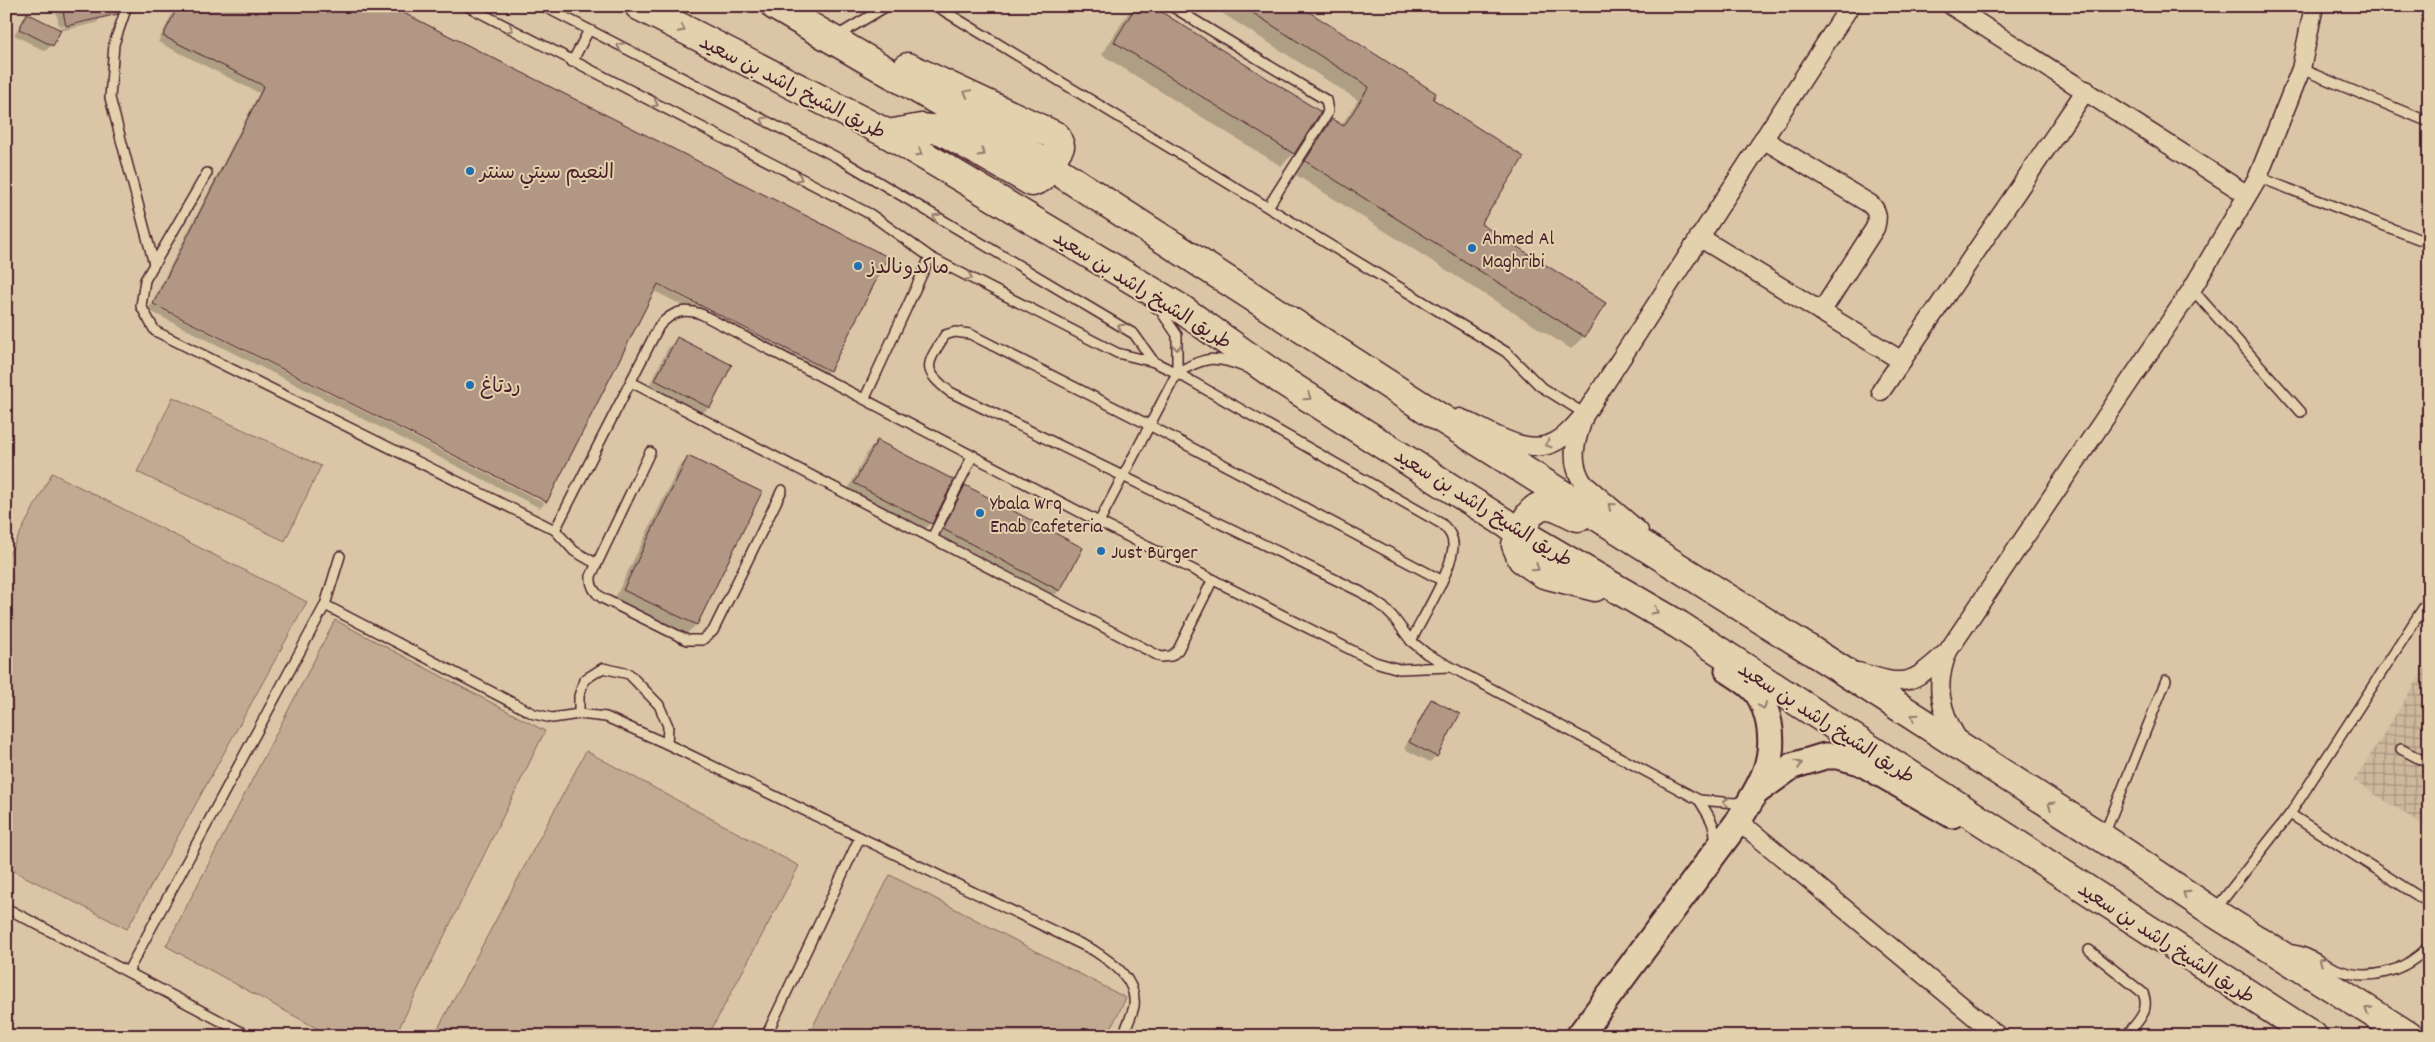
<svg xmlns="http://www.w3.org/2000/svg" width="2435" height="1042" font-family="Dekko,'Playpen Sans Arabic',sans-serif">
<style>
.industrial{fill:url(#industrial-grid)}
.pitch{fill:#c2aa92;stroke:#86645e}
.shadow{fill:#0003;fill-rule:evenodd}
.building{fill:#b19784;stroke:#4a1f2b}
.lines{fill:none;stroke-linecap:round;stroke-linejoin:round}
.lane-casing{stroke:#4a1f2b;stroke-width:12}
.street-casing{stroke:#4a1f2b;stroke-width:21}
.secondary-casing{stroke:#4a1f2b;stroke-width:29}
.primary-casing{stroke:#4a1f2b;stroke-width:31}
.lane{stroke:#e3d1ae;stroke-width:9}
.street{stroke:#e3d1ae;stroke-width:18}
.secondary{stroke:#e3d1ae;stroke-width:25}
.primary{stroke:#e3d1ae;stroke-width:28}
.oneway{stroke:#96786c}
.poi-dot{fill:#1f6fb2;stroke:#e3d1ae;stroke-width:2}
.labels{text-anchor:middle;stroke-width:4;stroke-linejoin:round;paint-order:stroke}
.street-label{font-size:20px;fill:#4a1f2b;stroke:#e3d1ae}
.poi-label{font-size:20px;fill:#4a1f2b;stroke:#e3d1ae;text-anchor:start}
</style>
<defs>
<pattern id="industrial-grid" width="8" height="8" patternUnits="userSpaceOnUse" patternTransform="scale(1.25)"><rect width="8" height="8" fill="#ceb89c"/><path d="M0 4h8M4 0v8" fill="none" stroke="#a9957f"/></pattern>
</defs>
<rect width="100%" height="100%" fill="#dac6a6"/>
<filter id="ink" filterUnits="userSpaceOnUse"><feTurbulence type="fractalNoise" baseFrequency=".02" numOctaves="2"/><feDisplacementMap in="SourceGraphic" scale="10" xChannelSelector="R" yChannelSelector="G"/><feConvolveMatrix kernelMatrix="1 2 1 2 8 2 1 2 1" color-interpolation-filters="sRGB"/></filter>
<g filter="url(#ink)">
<polygon class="industrial" points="2429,662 2429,829 2354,781"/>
<g class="pitch">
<polygon points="173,397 321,466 285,541 137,472"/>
<polygon points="52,473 307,602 127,929 6,867 6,560"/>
<polygon points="335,620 545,731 395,1036 331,1036 166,946"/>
<polygon points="586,751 799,866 708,1036 434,1036"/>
<polygon points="890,875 1126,998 1107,1036 808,1036"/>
</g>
<g class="shadow">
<path d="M55,6H100L102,17L96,23L60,31ZM97,18V20L60,28V26Z"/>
<polygon points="176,6 387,6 653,280 652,282 828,371 823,376 654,291 546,502 152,302 259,93 158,42"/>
<polygon points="1136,6 1149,6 1319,112 1293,154 1281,166 1102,55 1128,13"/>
<polygon points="1211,6 1298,6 1431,100 1479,225 1604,303 1584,336 1571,349 1293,173 1319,133 1332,120 1341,126 1358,100"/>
<polygon points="27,14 52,45 45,51 14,35"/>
<polygon points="151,304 545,503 540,508 148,310"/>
<polygon points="677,339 709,407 699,417 647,390 668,348"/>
<polygon points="877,441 931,523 922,532 846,493 868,451"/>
<polygon points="688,458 760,493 696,625 686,634 614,600 679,467"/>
<polygon points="965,487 1082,548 1059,591 1047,603 932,542 953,499"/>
<polygon points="1432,701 1436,756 1430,762 1404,749 1426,707"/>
</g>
<g class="building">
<polygon points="62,6 120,6 118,14 66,26"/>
<polygon points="178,6 390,6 888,257 830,371 658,284 547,502 153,304 264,86 163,36"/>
<polygon points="1136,6 1152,6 1321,112 1294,154 1114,42"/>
<polygon points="1242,6 1300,6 1436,93 1433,99 1524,157 1481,224 1606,303 1585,337 1305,161 1332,119 1344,126 1369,87"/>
<polygon points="27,13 61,30 53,46 19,29"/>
<polygon points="677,337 732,365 710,408 655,380"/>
<polygon points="877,440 954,480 932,524 854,483"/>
<polygon points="688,456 762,492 697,625 623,590"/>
<polygon points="965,485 1083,548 1060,591 943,529"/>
<polygon points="1431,699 1460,714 1437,757 1409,742"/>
</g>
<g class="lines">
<defs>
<g id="lane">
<polyline points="127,6 114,44 110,98 154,264"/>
<path d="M467,6L870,214L930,257L1117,353L1154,362L1177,373L1442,524C1449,531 1454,537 1453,548C1450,574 1423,617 1411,641"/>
<polyline points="543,6 840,159 1134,334 1154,362"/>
<polyline points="936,6 1506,352 1540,386 1585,414"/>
<polyline points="1171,6 1326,100 1328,111 1326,116 1268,207"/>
<polyline points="835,37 887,6"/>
<polyline points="572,62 589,30"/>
<polyline points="2301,69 2429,122"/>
<polyline points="207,173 145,280 141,306 155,331 555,530 574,551 597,564"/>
<polyline points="2258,177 2429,243"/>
<polyline points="2192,289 2301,412"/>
<path d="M1177,373C1204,357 1214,355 1244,367"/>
<polyline points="631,382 1161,657 1171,656 1178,650 1213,579"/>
<polyline points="865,398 930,257"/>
<path d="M650,452L591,576C590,586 594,592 602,598L687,640H702L713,631L782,490"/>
<polyline points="1099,522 1177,373 1177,335 1160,310 1155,307"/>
<path d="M555,530L659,326C672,312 683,308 701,314L1099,522L1375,662L1399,669L1450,667"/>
<polyline points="932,538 973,455"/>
<path d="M1441,580L1149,425L970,334L955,332L945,335C927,365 920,368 950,392L1361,592L1383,607L1393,617L1411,641L1427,654L1699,800C1707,813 1717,826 1715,842"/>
<path d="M325,605L534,714L552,718L579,714L606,717L667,744L1093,950C1113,963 1137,979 1134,1006C1132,1016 1126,1027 1123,1036"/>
<polyline points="579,714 579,696 584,680 603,668 629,674 659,705 668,726 667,744"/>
<polyline points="2401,749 2429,764"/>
<polyline points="1699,800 1735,803 1746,800"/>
<polyline points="2290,814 2429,903"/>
<polyline points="2104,835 2166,680"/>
<polyline points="6,908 249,1036"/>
<polyline points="2215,910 2290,814 2429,599"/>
<path d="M2089,950L2143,993C2151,1011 2137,1022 2126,1036"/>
<path d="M2293,950C2309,952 2321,963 2336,969C2369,983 2406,971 2429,946"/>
<polyline points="128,971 325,605 340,556"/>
<polyline points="766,1036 860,837"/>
</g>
<g id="street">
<polyline points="1952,6 2246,194"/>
<path d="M1763,139L1870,204C1878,211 1878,218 1875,228L1821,312"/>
<polyline points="1699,237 1902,361"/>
<polyline points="1881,391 2086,90"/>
<path d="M1460,418C1489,430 1526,459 1557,441C1568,435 1577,423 1585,414L1850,6"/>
<path d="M1583,419C1575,442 1569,461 1583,483L1639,531"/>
<path d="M1858,672C1905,686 1909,687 1946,653"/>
<path d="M1958,740C1940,710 1934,685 1948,651L2192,289L2258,177L2301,69L2314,6"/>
<polyline points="1737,823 1752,832 1998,1036"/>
</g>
<g id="secondary">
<polyline points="1759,790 1792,766 1825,756 1838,756 1860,762 1952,815"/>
<path d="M1579,1036L1737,823C1757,790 1777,765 1769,723C1767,714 1764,703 1758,694C1751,684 1738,677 1728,670"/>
</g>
<g id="primary">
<polyline points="639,6 888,134 1180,308 1283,381 1521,533 1679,625 2313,1036"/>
<polyline points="775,6 1050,166 1428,410 1834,665 2103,838 2213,912 2409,1036"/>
<polyline points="888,134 921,128 941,130 1032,182 1041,178 1060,146 1056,136 908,67"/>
<path d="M1578,517C1570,514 1561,508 1553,506C1530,499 1522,530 1516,545L1522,559L1544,574L1595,587"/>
</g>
</defs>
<use href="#lane" class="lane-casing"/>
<use href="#street" class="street-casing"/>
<use href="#secondary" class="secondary-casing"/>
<use href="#primary" class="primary-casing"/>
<use href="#lane" class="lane"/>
<use href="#street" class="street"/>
<use href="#secondary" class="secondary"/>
<use href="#primary" class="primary"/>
</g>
<defs><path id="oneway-chevron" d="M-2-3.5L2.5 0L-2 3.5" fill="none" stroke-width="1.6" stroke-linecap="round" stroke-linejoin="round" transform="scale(1.25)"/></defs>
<g class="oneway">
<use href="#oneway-chevron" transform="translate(510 29) rotate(28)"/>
<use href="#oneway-chevron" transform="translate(682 29) rotate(27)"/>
<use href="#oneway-chevron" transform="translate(620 46) rotate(-153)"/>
<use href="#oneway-chevron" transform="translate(967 93) rotate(-154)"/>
<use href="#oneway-chevron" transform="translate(655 104) rotate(27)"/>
<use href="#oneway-chevron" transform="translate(764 120) rotate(-153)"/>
<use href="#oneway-chevron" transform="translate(919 153) rotate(31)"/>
<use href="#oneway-chevron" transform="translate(982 153) rotate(31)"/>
<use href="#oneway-chevron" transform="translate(799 178) rotate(27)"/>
<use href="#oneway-chevron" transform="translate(936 217) rotate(-149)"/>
<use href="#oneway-chevron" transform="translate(969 277) rotate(27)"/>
<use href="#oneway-chevron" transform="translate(1121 327) rotate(-149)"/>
<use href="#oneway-chevron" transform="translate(1177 347) rotate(89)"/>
<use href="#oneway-chevron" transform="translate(1308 397) rotate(33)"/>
<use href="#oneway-chevron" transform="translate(1548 444) rotate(162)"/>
<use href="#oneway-chevron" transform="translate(1611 506) rotate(-140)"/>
<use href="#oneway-chevron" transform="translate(1536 568) rotate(34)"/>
<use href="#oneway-chevron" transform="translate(1655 611) rotate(30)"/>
<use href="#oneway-chevron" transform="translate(1763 706) rotate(68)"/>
<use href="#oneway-chevron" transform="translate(1914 717) rotate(-147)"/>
<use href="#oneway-chevron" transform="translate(1799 764) rotate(-20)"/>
<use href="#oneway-chevron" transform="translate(1726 802) rotate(-176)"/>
<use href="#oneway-chevron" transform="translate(2051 805) rotate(-148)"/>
<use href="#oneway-chevron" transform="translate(2186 894) rotate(-146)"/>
<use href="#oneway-chevron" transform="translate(2322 961) rotate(-152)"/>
<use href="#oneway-chevron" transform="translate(2368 1010) rotate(-148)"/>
</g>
</g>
<g class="poi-dot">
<circle cx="470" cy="171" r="5"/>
<circle cx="1472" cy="248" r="5"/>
<circle cx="858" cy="266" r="5"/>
<circle cx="470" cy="385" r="5"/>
<circle cx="980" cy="513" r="5"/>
<circle cx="1101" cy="551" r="5"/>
</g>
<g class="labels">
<g class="street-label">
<text transform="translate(793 86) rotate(27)" y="7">طريق الشيخ راشد بن سعيد</text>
<text transform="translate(1143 289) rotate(32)" y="7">طريق الشيخ راشد بن سعيد</text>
<text transform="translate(1484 507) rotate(32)" y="7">طريق الشيخ راشد بن سعيد</text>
<text transform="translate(1827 722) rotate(33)" y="7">طريق الشيخ راشد بن سعيد</text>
<text transform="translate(2167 942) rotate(33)" y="7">طريق الشيخ راشد بن سعيد</text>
</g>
<g class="poi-label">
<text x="480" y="178">النعيم سيتي سنتر</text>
<text x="1482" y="244">Ahmed Al<tspan x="1482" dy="23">Maghribi</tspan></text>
<text x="868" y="273">ماكدونالدز</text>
<text x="480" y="392">ردتاغ</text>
<text x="990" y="509">Ybala Wrq<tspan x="990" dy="23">Enab Cafeteria</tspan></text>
<text x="1111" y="558">Just Burger</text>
</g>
</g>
<rect width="2435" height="1042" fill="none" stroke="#e3d1ae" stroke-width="25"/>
<rect x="12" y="12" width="2410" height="1017" fill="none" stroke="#4a1f2b" stroke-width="2" filter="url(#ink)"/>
</svg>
